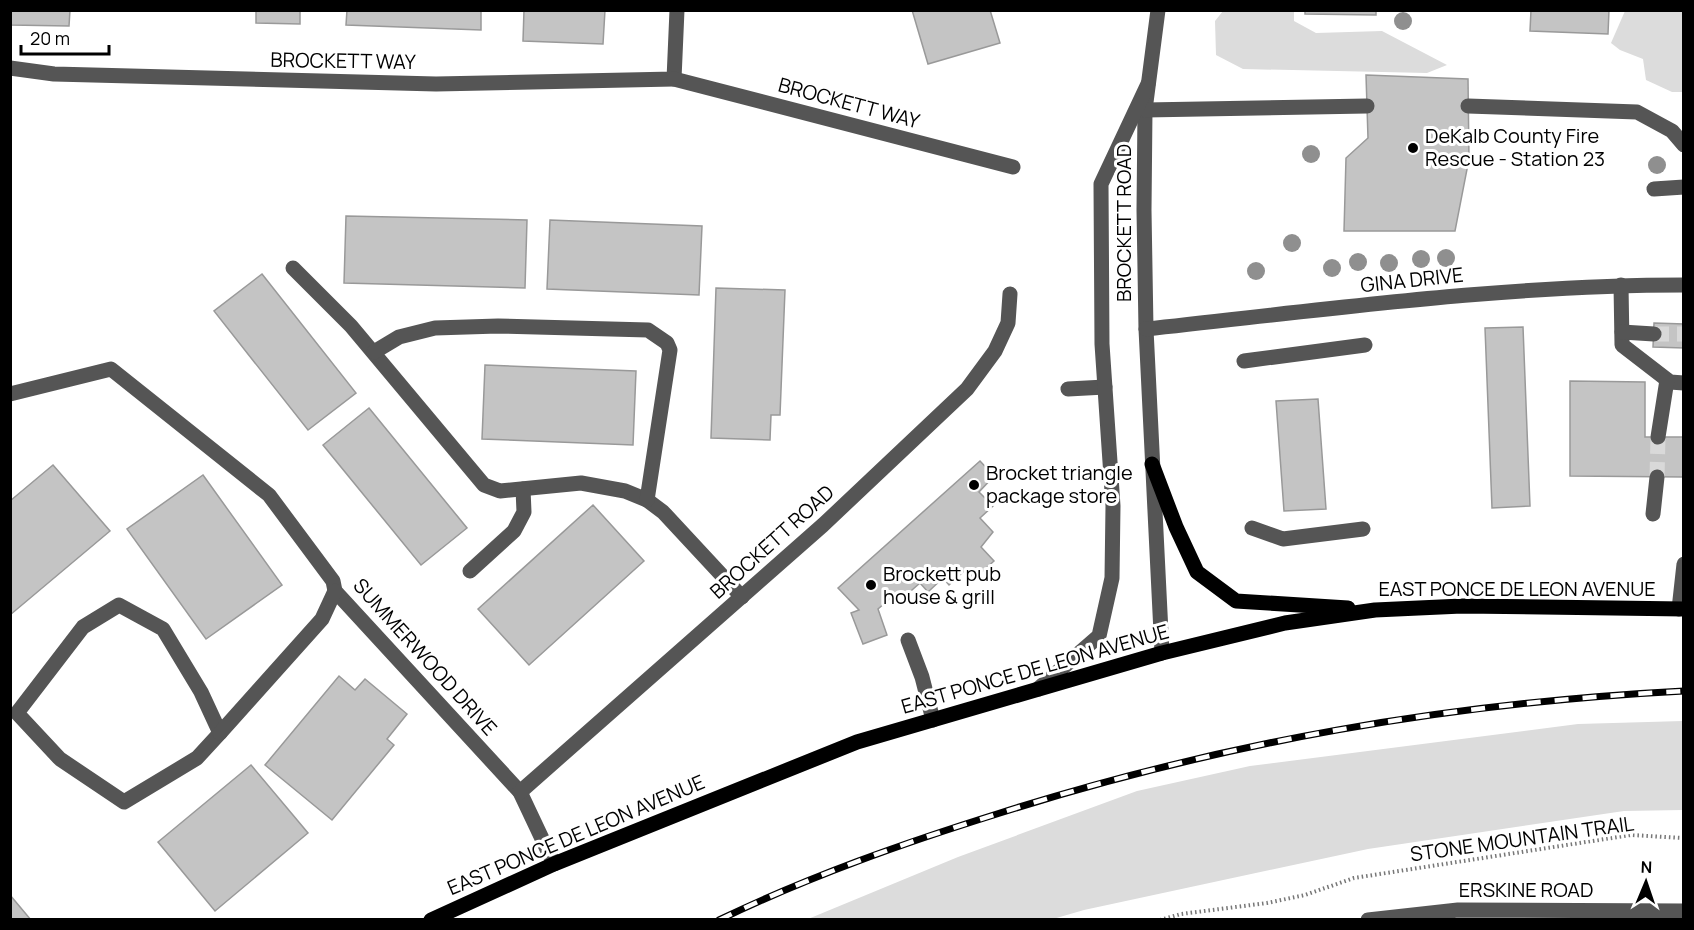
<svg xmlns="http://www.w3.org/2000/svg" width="1694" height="930" font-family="Manrope,sans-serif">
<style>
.green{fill:#dcdcdc}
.building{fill:#c4c4c4;stroke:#999;stroke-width:1.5}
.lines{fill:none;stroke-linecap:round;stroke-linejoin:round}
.minor-tunnel{stroke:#d9d9d9;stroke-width:15;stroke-dasharray:15 8;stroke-linecap:butt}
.path{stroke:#777;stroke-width:4;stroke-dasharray:1.5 3;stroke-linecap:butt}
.minor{stroke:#555;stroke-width:15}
.major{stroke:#000;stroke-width:15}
.rail-casing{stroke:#000;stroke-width:7}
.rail{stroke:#fff;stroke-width:4.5;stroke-dasharray:14;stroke-linecap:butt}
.tree{fill:#8f8f8f}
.poi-dot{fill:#000;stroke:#fff;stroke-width:2}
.labels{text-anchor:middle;stroke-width:6;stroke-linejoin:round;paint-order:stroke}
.street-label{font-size:20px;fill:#000;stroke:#fff}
.poi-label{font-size:20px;fill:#000;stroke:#fff;text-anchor:start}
</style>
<rect width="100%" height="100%" fill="#fff"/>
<g class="green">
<polygon points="1223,11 1294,11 1294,21 1316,33 1382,31 1447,65 1427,73 1243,69 1216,55 1215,21"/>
<polygon points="1625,11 1683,11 1683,92 1672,92 1646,80 1643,59 1620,50 1611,43"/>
<polygon points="1683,721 1683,810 1624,811 1368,849 1084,910 1053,919 808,919 958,857 1137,791 1250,766 1578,724"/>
</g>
<g class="building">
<polygon points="10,10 70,10 69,26 10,25"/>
<polygon points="256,10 300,10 300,24 256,23"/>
<polygon points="347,10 481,10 481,30 346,25"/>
<polygon points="524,10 605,10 603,44 523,41"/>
<polygon points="912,10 990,10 1000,43 928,64"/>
<polygon points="1305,10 1376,10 1376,15 1305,14"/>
<polygon points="1531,10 1609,10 1608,34 1530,31"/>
<polygon points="1366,75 1468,79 1469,159 1455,231 1344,231 1346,158 1368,138"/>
<polygon points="346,216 527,220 525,288 344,283"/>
<polygon points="550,220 702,226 699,295 547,289"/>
<polygon points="262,274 356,393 308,430 214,311"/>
<polygon points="716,288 785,290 780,415 771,415 770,440 711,438"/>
<polygon points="1654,323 1684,324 1684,348 1653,347"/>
<polygon points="1523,327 1530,506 1492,508 1485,328"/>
<polygon points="485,365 636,371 633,445 482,439"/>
<polygon points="1570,381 1645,382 1645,437 1684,437 1684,477 1570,476"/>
<polygon points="1318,399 1326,509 1284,511 1276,401"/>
<polygon points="369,408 467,528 421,565 323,445"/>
<polygon points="980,461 994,476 979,492 993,506 980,518 993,532 981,547 994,561 973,580 964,571 949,585 943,578 928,592 920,583 904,597 899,591 878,609 887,635 863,644 851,613 859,610 838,588"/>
<polygon points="53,465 110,531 10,615 10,501"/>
<polygon points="203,475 282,585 206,639 127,529"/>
<polygon points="593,505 644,561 529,665 478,609"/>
<polygon points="339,676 355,690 365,679 407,714 387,739 394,745 332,820 265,765"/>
<polygon points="251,765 308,833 215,911 158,842"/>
<polygon points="10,895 31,920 10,920"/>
</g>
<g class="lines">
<g class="minor-tunnel">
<polyline points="1654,334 1684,334"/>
<polyline points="1657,477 1658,437"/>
</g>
<polyline class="path" points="1160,920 1181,914 1267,903 1305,895 1354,878 1631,835 1684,838"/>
<g class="minor">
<polyline points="1158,10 1145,110 1144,210 1146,329 1162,653"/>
<polyline points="10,68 54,74 436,84 674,79 677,10"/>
<polyline points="674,79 1013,167"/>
<polyline points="1468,106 1637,112 1672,131 1684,145"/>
<polyline points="1145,110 1367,106"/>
<polyline points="1654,189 1684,187"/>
<polyline points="293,268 351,326 484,485 500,491 581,483 625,491 647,500 663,512 742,597"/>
<polyline points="1621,285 1622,345 1670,382 1684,383"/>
<path d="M1146,329C1324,310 1504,285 1684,285"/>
<polyline points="1622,332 1654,334"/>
<polyline points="374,352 399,337 435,328 498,326 648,330 667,343 670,350 647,500"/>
<polyline points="1244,361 1365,345"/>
<polyline points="1068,389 1105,387"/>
<polyline points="10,394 111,369 269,495 333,581 335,591 520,792 554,864"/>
<polyline points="1658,437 1667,380"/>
<polyline points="1653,514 1657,477"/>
<polyline points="1252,528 1283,539 1363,529"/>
<polyline points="470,571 514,531 524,512 523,489"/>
<polygon points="119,605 163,629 201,692 220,733 197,758 124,802 60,759 17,713 83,627"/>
<polyline points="1679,609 1684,564"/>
<polyline points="908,640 922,677 933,720"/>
<polyline points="1038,689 1099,636 1112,578 1113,506 1102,344 1101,184 1148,84"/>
<polyline points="220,733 322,619 335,591"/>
<polyline points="520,792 823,525 967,389 995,351 1008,323 1010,294"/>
<polyline points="1368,920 1458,910 1684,911"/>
</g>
<g class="major">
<polyline points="1152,464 1176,527 1197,572 1236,601 1348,608"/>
<polyline points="431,920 554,864 857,742 1162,653 1285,623 1375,610 1462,606 1684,609"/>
</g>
<defs>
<path id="rail" d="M719,920C810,876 904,843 1000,813C1225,742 1448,703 1684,691"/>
</defs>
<use href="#rail" class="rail-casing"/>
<use href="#rail" class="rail"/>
</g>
<g class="tree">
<circle cx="1403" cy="21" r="9"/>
<circle cx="1311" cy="154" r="9"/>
<circle cx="1657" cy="165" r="9"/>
<circle cx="1292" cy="243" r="9"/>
<circle cx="1446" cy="258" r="9"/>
<circle cx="1421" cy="259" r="9"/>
<circle cx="1358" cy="262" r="9"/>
<circle cx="1389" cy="263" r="9"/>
<circle cx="1332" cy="268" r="9"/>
<circle cx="1256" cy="271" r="9"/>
</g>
<g class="poi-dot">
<circle cx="1413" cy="148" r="6"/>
<circle cx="974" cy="485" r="6"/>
<circle cx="871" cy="585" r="6"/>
</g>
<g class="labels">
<g class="street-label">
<text transform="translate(343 61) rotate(1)" y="7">BROCKETT WAY</text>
<text transform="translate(849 103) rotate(15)" y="7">BROCKETT WAY</text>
<text transform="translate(1124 223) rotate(-90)" y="7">BROCKETT ROAD</text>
<text transform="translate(1412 280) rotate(-6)" y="7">GINA DRIVE</text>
<text transform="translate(772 542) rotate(-42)" y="7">BROCKETT ROAD</text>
<text x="1517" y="596">EAST PONCE DE LEON AVENUE</text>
<text transform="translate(425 657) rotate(48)" y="7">SUMMERWOOD DRIVE</text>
<text transform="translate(1035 669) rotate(-16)" y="7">EAST PONCE DE LEON AVENUE</text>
<text transform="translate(576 835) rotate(-23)" y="7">EAST PONCE DE LEON AVENUE</text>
<text transform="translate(1522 839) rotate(-8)" y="7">STONE MOUNTAIN TRAIL</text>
<text x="1526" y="897">ERSKINE ROAD</text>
</g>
<g class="poi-label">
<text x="1425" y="143">DeKalb County Fire<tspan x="1425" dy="23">Rescue - Station 23</tspan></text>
<text x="986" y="480">Brocket triangle<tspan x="986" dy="23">package store</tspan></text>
<text x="883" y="581">Brockett pub<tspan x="883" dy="23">house &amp; grill</tspan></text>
</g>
</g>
<rect width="1694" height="930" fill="none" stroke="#000000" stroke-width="24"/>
<g transform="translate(1646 882) rotate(2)" stroke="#ffffff" stroke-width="4.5" paint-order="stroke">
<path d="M0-4.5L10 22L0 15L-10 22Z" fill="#000000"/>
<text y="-9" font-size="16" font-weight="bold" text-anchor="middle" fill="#000000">N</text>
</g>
<path d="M21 45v9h88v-9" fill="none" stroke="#000000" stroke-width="3"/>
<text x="30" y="45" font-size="18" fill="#000000" stroke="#ffffff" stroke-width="4.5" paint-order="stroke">20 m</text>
</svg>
